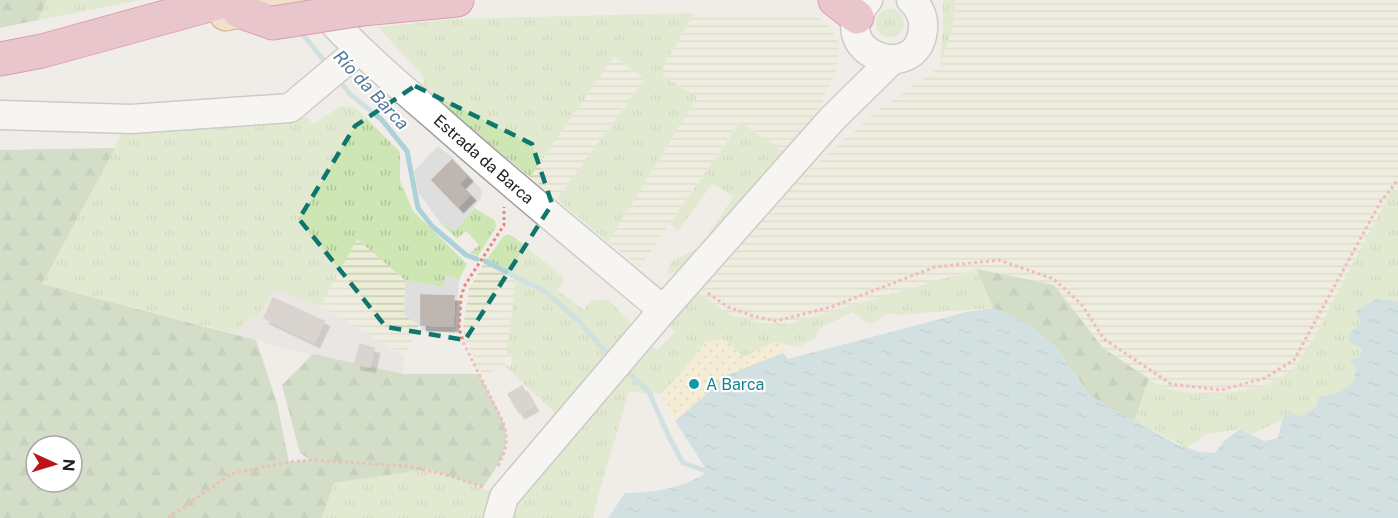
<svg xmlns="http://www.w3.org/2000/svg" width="1398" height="518" font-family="'Public Sans',sans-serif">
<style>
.residential{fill:#dfdede}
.farmland{fill:url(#farmland-rules)}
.grass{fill:url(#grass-tufts)}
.forest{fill:url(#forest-firs);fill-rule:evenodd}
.sand{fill:url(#sand-dots)}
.water{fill:url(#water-ripples)}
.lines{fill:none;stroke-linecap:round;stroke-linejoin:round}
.stream{stroke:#add1d9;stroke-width:5}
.building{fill:#bdb6b1;stroke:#c1b4ac;stroke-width:1.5;filter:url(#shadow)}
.minor-casing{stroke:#a2a2a2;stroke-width:31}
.major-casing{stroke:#8e600f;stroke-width:35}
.highway-casing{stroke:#ca3970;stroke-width:35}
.path{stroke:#ed847d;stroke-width:3;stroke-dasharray:3 3;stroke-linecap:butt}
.minor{stroke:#fff;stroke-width:28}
.major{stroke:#f3d1aa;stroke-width:33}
.highway{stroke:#df98a8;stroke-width:33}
.highway-bridge-casing{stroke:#ca3970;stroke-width:35;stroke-linecap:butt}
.highway-bridge{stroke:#df98a8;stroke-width:33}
.marked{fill:none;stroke:#0f766e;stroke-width:4.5;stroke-dasharray:12 8;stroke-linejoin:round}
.culture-dot{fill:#0f9aa8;stroke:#fff;stroke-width:2}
.labels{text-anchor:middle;stroke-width:4.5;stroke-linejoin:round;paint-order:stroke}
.street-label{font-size:16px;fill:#212121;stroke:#fff}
.culture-label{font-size:16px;fill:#0d838f;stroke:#fff;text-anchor:start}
.water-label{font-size:18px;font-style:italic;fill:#4f7799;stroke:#fff}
</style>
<defs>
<pattern id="farmland-rules" width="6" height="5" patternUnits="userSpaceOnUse" patternTransform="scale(1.5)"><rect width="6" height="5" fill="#ecedd6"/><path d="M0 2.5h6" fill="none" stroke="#cacbb7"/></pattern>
<pattern id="grass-tufts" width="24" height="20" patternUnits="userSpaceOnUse" patternTransform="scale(1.5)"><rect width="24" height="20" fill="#cee5b4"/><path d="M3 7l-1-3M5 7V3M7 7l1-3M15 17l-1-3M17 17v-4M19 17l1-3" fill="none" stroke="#b1c49a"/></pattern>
<pattern id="forest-firs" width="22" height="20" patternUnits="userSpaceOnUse" patternTransform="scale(1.5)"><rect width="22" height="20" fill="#afcba1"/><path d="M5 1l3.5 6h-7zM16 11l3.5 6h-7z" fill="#96ae8a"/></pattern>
<pattern id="sand-dots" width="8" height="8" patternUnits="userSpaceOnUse" patternTransform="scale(1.5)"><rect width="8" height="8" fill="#f8eabe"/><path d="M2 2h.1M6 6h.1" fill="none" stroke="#d4c8a3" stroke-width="1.8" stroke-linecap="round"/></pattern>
<pattern id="water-ripples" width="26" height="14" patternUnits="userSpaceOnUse" patternTransform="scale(1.5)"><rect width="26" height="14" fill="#add1d9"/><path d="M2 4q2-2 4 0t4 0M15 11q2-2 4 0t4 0" fill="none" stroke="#95b3ba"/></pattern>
<filter id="shadow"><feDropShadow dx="5.5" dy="5.5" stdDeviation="0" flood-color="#0004"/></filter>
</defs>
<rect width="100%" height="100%" fill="#f0ede8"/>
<g class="residential">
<polygon points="438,146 452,157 482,190 481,198 455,231 439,221 418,192 414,171"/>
<polygon points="446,275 459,280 455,333 422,330 419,325 404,315 405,280 443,287"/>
<polygon points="274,288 338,316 404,356 403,374 279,347 236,334 248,317 258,317"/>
</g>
<g class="farmland">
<polygon points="955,0 1398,0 1398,191 1393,188 1315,336 1294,370 1264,387 1221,394 1200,395 1163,388 1107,352 1054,285 977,269 789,324 760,323 730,315 695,291 717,273 803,176 877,111 940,67 953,24"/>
<polygon points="694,13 816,17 831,28 839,44 836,71 821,105 786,153 739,122 640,267 608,242 697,97 663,76 664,65"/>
<polygon points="614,56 645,79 557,199 530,177"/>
<polygon points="357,239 405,280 404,315 419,325 404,356 338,316 320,307"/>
<polygon points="484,263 516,280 505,366 483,376 466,342 463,328 469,289"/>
</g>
<g class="grass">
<polygon points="47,0 141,0 38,20"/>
<polygon points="943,0 955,0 953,24 940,67 943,27"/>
<circle cx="890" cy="23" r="14"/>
<polygon points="694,13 664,65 663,76 697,97 608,242 557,199 645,79 614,56 530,177 421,87 425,79 378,27 451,19"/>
<polygon points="341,106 355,107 400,152 400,181 413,211 467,264 459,280 446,275 443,287 405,280 357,239 320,307 274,289 258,317 248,317 236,334 42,284 125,128 307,117 313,124"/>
<polygon points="740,122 786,153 687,268 667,275 671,262 700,247 734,196 712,184 678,231 670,224"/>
<polygon points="1393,188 1398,191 1398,301 1376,299 1361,323 1349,333 1363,355 1356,369 1353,383 1340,392 1319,397 1316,407 1303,417 1287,413 1282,420 1252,434 1240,429 1207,434 1187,448 1134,421 1149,379 1163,388 1200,395 1221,394 1264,387 1293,370 1315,336"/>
<polygon points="474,208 495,220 496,227 478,256 470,253 479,245 466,231 457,239 439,221 455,231"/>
<polygon points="507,234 514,237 563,277 564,281 557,290 584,310 591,301 607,299 630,321 632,331 556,414 505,366 511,366 512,357 506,356 516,280 484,263 503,237"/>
<polygon points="977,269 993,308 897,315 888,313 871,324 863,321 853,312 818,329 816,338 798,347 774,342 744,357 724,339 681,373 665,392 661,394 650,392 651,395 629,391 600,490 593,518 512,518 519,493 646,342 657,350 675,332 665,321 695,291 730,315 760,323 789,324"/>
<polygon points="428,469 451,476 497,494 489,518 322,518 334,483"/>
</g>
<g class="forest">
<polygon points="0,0 47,0 38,20 0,28"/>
<path d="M115,148L42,284L256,340L277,403L289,462L310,460L300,453L282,385L313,354L403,374H479C505,427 522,434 483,487L428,469L334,483L322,518H0V150ZM36,446H72V482H36Z"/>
<polygon points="977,269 1054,285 1103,348 1149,379 1134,421 1090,396 1059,351 1028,323 993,308"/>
</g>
<polygon class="sand" points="724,339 744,357 774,342 781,345 783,353 725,376 702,398 675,421 661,394 681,373 705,342"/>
<path class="water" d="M1376,299L1398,301V518H608L625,493C659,492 679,489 708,472L675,421L702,398L725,376L783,353L788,359L967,312L993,308L1028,323L1059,351L1090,396L1176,444L1200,452L1215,453L1223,442L1240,429L1264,441L1278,438L1282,420L1287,413L1303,416L1316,407L1319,397L1340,392L1353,383L1356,369L1350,360L1363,355L1360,348L1349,342V333L1361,323L1356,311Z"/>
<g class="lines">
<g class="stream">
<polyline points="299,30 327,64"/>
<polyline points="338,79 350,94 382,120 407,151 418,208 432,226 466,255 477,259"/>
<polyline points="485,261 546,292 579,321 610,357"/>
<polyline points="625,369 649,392 669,437 683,463 709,472"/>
</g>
</g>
<g class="building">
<polygon points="452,160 467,176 459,184 470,195 458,207 432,180"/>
<polygon points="421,295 454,296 453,326 421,325"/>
<polygon points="273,298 324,321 314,342 264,318"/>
<polygon points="360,344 374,348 370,367 355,364"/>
<polygon points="522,386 533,406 519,413 508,394"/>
</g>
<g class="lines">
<defs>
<g id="minor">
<path d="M313,0C351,45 395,82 439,120C512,185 588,247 663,310"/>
<path d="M868,0C821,52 919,87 923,29C924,17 920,8 911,0"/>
<polyline points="0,115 131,119 290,108 359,50"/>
<polyline points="498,518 504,497 663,310 832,119 892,60"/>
</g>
<polyline id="major" points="226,14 292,0"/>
<g id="highway">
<polyline points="835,0 857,17"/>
<polyline points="362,9 457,0"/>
<polyline points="239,11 273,23"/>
<polyline points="0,59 42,51 227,0"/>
</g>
</defs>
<use href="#minor" class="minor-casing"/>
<use href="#major" class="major-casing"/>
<use href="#highway" class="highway-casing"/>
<g class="path">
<polyline points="708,293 728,307 753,316 776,321 831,307 935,267 999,260 1054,279 1082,305 1104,339 1171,384 1221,390 1265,378 1294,360 1381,201 1398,180"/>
<path d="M498,466C506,451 509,439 503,422L464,344L459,328L461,297L465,285L504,225V207"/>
<polyline points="168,518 231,474 288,462 311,460 407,466 451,476 483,487"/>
</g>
<use href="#minor" class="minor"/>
<use href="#major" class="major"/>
<use href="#highway" class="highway"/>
<defs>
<polyline id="highway-bridge" points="273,23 362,9"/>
</defs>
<use href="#highway-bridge" class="highway-bridge-casing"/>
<use href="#highway-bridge" class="highway-bridge"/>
</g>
<path d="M0 0H1398V518H0ZM415,86L532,144L552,204L465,340L386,327L299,219L355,126Z" fill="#f0ede8" fill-opacity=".55" fill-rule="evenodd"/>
<path class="marked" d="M415,86L532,144L552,204L465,340L386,327L299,219L355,126Z"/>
<circle class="culture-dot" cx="694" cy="384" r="6"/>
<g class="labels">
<g class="street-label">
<text transform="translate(484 159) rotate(41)" y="6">Estrada da Barca</text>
</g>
<g class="culture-label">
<text x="706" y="390">A Barca</text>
</g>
<g class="water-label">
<text transform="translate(371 90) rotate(47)" y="6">Río da Barca</text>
</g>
</g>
<g transform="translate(54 464) rotate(94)"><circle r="28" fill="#ffffff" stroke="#a6a6a6" stroke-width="1.5"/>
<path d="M0-4.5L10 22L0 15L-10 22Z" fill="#bd141a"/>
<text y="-9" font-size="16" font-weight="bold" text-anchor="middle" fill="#212121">N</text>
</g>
</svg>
